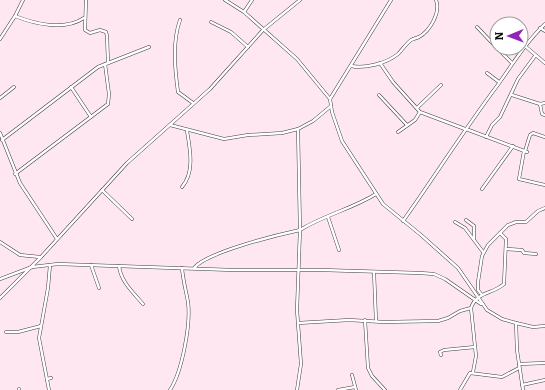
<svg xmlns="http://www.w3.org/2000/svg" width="545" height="390" font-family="Bitter,serif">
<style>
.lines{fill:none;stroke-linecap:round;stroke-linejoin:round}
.minor-casing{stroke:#3d3d3d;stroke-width:3.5}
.minor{stroke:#fff;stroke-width:2.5}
</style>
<rect width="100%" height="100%" fill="#ffe7f1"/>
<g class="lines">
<defs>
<g id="minor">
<polyline points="86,0 85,30 90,33 100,30 106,32 107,36 108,63"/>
<polyline points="225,0 244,12 297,59 330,99"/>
<polyline points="391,0 330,99 332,112 342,141 383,204 421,235 458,268 487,310 502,319 516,323 533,327 545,326"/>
<polyline points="244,12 252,0"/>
<path d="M15,16C35,24 64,31 84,18"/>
<path d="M180,20C172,42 175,70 178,92L193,103"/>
<polyline points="211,22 231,32 248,47"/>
<polyline points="477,27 497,48"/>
<polyline points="540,28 545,31"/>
<polyline points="0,39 15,16 23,0"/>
<polyline points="525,46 545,63"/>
<polyline points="497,48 512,63"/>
<polyline points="380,63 393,82 420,112 465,129"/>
<path d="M351,66C365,69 387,63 398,54C402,50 406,44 411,40C413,39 416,38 419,37C430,31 441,12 436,0"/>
<polyline points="487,73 499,82"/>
<polyline points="71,87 91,117"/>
<polyline points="379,95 407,125"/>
<polyline points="512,95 540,104"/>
<polyline points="0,98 14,87"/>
<polyline points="545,103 540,104 542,114 545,115"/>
<polyline points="417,108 441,85"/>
<polyline points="170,125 224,139 248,135 282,133 298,129 313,121 331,106"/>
<polyline points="466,129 527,152"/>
<polyline points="398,132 415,120 420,112"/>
<polyline points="0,133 20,183 57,239"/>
<polyline points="486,137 492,125 500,117 518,79 535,56"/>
<polyline points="2,140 98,67 149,47"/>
<polyline points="524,151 519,179 545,185"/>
<polyline points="525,151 530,135 533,133 545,137"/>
<polyline points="15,174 108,104 109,94 105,64"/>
<path d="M182,187C195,172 190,149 187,131"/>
<polyline points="482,189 513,146"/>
<polyline points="102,190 132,219"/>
<polyline points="328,217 339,250"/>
<polyline points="466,220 474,226 474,238"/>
<path d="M403,221C435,176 464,130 497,86C512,65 526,42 545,24"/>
<polyline points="455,222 465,228 483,252"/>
<polyline points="0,242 20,255 40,257"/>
<polyline points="506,249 522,250 524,253 536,254"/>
<polyline points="91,265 99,288"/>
<path d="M119,266C121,282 133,292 143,304"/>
<path d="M194,268C207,252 277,235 300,230L298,129"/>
<polyline points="374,272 376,321"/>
<polyline points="0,279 32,267 58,264 233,270 322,270 420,273 434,274 445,279 481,304"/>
<polyline points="482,295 478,290 478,282 482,256 488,245 508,225 516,222 526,222 538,211 545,208"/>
<polyline points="0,298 41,257 127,163 210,89 263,30 300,0"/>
<polyline points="365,320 368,368 372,376 385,390"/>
<polyline points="298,323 349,320 384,322 438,321 448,318 460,311 471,308"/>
<polyline points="516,323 517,350 523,390"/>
<polyline points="6,332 18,332 41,326"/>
<polyline points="441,355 440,352 444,350 475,347"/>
<polyline points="519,364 545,363"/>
<path d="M473,372L476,356L471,308C476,292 493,294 504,284L506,239L500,233"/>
<polyline points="352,375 356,390"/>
<polyline points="47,379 51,378"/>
<polyline points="522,385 545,380"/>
<polyline points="19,389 19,390"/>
<polyline points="49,390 39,338 48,288 50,265"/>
<path d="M170,390C182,372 191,324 188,302C186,291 183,280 182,268"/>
<path d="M297,390L301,364L297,310L300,230C324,215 352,209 376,194"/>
<polyline points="338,390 355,387"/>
<polyline points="460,390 470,373 502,377 519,368"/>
</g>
</defs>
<use href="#minor" class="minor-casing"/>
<use href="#minor" class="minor"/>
</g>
<g transform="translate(509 36) rotate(269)"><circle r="19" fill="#ffffff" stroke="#9d9d9d"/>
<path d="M0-3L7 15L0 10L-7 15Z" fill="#9424b9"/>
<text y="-6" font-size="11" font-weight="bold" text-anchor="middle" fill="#0a0a0a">N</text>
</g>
</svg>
